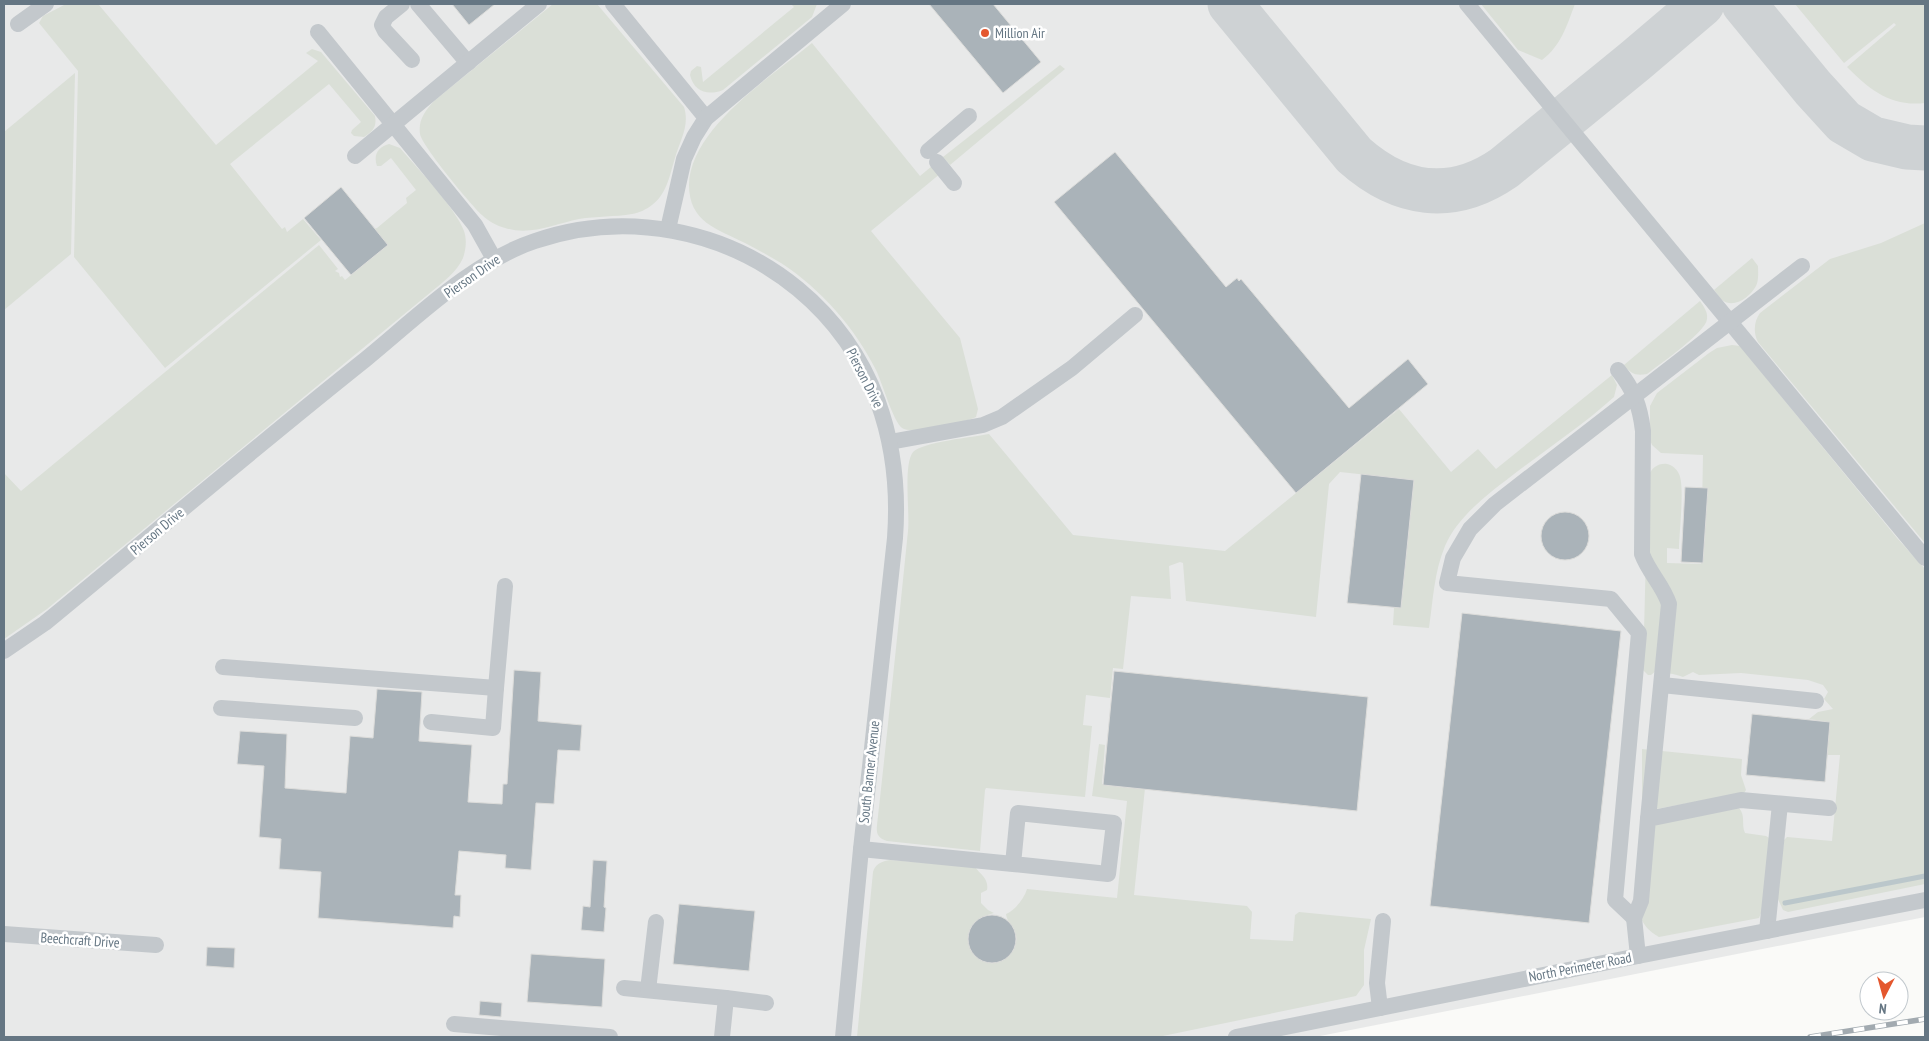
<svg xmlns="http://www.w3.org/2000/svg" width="1929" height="1041" font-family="'PT Sans Narrow',sans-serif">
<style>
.built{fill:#e8e9e9}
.green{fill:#dadfd7}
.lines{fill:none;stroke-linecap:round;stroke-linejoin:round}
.stream{stroke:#bbc7cb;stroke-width:5}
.taxiway{stroke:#ced2d4;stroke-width:45}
.building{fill:#aab3b9;stroke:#dcdcda}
.minor{stroke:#c3c8cc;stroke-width:16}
.rail-casing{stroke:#a2aab0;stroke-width:5.5}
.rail{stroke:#fff;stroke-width:4;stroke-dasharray:11;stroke-linecap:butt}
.poi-dot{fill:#e4572e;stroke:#fff;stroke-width:2}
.labels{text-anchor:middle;stroke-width:5;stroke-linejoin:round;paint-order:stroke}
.poi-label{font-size:14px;fill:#657683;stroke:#fff;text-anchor:start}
.street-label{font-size:14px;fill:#657683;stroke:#fff}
</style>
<rect width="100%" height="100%" fill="#fafaf8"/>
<polygon class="built" points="4,4 1925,4 1925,917 1315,1037 4,1037"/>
<g class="green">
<path d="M66,4H100L99,5L216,145L318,61L306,53L312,49L321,52L375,116C377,127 373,131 364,137L354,136L351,133L352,130L361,122L329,84L230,164L282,229L285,227L287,232L303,219L321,240L165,368L74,257L78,71L39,23L43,16Z"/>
<path d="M553,4H597L684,107C690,126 680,140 675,158C670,174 667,194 652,205C647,209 639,213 632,214C615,217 597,216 579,219C555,224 530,236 505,228C497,226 488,221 482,215C471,205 422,146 420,134C418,120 425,111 434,101Z"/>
<path d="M791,4H817L812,17L723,90C708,96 694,92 690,75L691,71L697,66L701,67L703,82L794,7Z"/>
<path d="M1481,4H1575C1567,25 1561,46 1542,60L1518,50Z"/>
<path d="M1795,4H1925V103C1891,107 1870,90 1847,67L1896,25L1894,23L1844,63Z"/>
<path d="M812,43L920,176L932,166L941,173L871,231L960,338L978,409L976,417C963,423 913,435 902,428C893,421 882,382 876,370C855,328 821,289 781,263C769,256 757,249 745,243C717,229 689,222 689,185C690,128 772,76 812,43Z"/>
<polygon points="1060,65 1065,69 950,165 943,157"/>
<polygon points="75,73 71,254 4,310 4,132"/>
<path d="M389,144L400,148C417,168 455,207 464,231C467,240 466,249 463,258C457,272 443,282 431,292L47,609L4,639V473L21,491L319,245L338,269L335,271L339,273L340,277L342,276L345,280L387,246L373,229L377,228L407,203L406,198L416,190L391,158L381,166H377C373,155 378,147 389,144Z"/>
<path d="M1925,223V543L1758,342C1753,333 1754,321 1760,313L1830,259L1881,243Z"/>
<path d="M1752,258L1758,266C1758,272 1759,280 1756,286C1750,297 1734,309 1722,300C1719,298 1717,293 1714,290Z"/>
<path d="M1700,301C1704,307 1708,312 1707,319C1706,332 1660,364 1647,374C1636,376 1631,374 1624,365Z"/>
<path d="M1732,345L1740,346L1745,352L1897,538L1925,569V884L1788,912L1783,910L1777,897L1784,840L1787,837L1832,841L1840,755H1821L1823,721L1809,719L1818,712L1833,709L1824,699L1828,692L1823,685L1808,680L1741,673L1699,675L1693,672L1683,677C1673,673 1666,674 1657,670L1651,675H1648L1643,670L1648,476C1652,468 1658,463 1667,464C1672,465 1677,469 1679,474C1685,486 1679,533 1679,549L1667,548V563L1701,564L1703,455L1661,453L1652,445L1650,440V406L1657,393L1709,353L1717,348Z"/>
<path d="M1612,375L1617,385L1614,397C1584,424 1550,447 1518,471C1491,492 1459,514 1445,546C1434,572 1433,601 1429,628L1393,625L1394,608H1401L1414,480L1340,472L1329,484L1316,617L1186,601L1183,563L1180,562L1169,566L1171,599L1131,596L1123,669L1113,668L1110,698L1086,695L1083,725L1092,726L1085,797L986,788L985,790L980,851L887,841C878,838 876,834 877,825C888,727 898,629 908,531C910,512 903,465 913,452C922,442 974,437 989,434L1073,535L1225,551L1399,409L1451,472L1478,449L1496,469Z"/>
<path d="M1099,744L1105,745L1102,784L1145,788L1134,895L1247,906L1252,912L1250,939L1293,941L1295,915L1299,912L1371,919L1364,950V985L1356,996L1158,1037H857L873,872C875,864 882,861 890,860L975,867C981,875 989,879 987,890L981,893V903L988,910L994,913C943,925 979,980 1006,958C1011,954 1015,950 1016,942C1019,930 1007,925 1006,914C1015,910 1024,899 1027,889L1117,898L1127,801L1092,796Z"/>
<polygon points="1642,749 1742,759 1741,775 1746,790 1744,793 1651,810 1642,807"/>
<path d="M1739,808C1746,816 1741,824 1745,833L1766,836L1769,838L1763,908L1759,918L1659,937C1650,932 1644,926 1640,916L1652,825Z"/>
</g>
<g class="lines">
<polyline class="stream" points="1785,903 1925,876"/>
<g class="taxiway">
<path d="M1230,4L1354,155C1400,196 1452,204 1504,168L1635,61L1702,4"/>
<polyline points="1744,4 1813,88 1844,122 1873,139 1907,147 1925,148"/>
</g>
</g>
<g class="building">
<polygon points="452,4 495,4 469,25"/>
<polygon points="929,4 993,4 1041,62 1003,93"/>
<polygon points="1115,152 1226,287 1237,278 1239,281 1241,279 1349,408 1408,359 1428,384 1296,493 1054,202"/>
<polygon points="341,187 388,245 351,275 304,218"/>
<polygon points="1361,474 1414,480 1401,608 1347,603"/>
<polygon points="1685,487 1708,488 1703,563 1681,562"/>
<circle cx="1565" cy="536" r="24"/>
<polygon points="1462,613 1621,631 1589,923 1430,906"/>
<polygon points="514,670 541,672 538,721 582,725 580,751 558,750 554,804 536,803 531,870 505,868 506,855 459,851 455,895 461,895 460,917 454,916 453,928 318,918 321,872 279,869 281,839 259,837 264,766 237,764 240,731 287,734 285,788 346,793 350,736 373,738 377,689 422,692 419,741 472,745 468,802 502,804 503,784 507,784"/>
<polygon points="1114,671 1368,697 1357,811 1103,785"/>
<polygon points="1752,714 1830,722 1825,782 1746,775"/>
<polygon points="593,860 607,861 604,907 606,908 604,932 581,930 583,906 590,907"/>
<polygon points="679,904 755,911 749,971 673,964"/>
<circle cx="992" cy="939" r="24"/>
<polygon points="207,947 235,948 234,968 206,966"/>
<polygon points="531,954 605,959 602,1007 527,1002"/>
<polygon points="480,1001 502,1003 501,1017 479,1015"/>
</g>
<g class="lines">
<g class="minor">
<polyline points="402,4 386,17 382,25 385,31 412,60"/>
<polyline points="418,4 468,63"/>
<polyline points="613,4 706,118 694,137 684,159 668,229"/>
<polyline points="1467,4 1925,558"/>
<polyline points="18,24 46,4"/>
<polyline points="318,32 475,225 494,259"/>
<polyline points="706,118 843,4"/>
<polyline points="928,151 969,116"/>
<polyline points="355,156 539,4"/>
<polyline points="937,162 954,183"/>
<path d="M1618,370C1634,390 1640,406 1643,431L1642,554C1649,573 1663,585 1669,604L1648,819"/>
<polyline points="890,442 983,425 1002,417 1072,368 1135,315"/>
<path d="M4,651L45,623C152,535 258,445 366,359C416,318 474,261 535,241C625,210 725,229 798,289C874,352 902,442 895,538L861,849L843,1037"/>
<polyline points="223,667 496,688 505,586"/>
<polyline points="1662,685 1816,701"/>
<polyline points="221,708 355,718"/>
<polyline points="431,722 493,728 496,688"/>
<polyline points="861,849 1013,864 1018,813 1114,823 1108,874 1013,864"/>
<polyline points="1634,918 1615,900 1639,633 1611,599 1447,583 1453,558 1470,529 1495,504 1802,266"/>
<polyline points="1767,931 1780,804"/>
<polyline points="4,934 156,945"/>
<polyline points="1638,956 1634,918 1641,901 1648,819 1741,800 1829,808"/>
<polyline points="624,988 726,998"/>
<polyline points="648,990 656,922"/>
<polyline points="1380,1008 1377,983 1383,921"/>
<polyline points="454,1024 610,1037"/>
<polyline points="722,1037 726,998 766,1003"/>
<polyline points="1236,1037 1638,956 1925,900"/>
</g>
<defs>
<polyline id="rail" points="1810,1037 1925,1019"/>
</defs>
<use href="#rail" class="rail-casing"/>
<use href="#rail" class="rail"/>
</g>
<circle class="poi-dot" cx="985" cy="33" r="5"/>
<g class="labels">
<g class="poi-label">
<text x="995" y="38">Million Air</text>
</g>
<g class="street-label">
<text transform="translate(472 276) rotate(-35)" y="5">Pierson Drive</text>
<text transform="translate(865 378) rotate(63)" y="5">Pierson Drive</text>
<text transform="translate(157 531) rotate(-40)" y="5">Pierson Drive</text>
<text transform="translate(869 772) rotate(-84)" y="5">South Banner Avenue</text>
<text transform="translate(80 940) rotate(4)" y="5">Beechcraft Drive</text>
<text transform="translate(1580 967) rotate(-11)" y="5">North Perimeter Road</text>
</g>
</g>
<rect width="1929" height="1041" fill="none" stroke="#657683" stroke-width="10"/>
<g transform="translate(1884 996) rotate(186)"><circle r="24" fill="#ffffff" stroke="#c1c8cd"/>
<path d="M0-4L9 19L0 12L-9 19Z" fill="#e4572e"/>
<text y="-8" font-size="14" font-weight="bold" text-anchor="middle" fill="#657683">N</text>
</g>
</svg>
